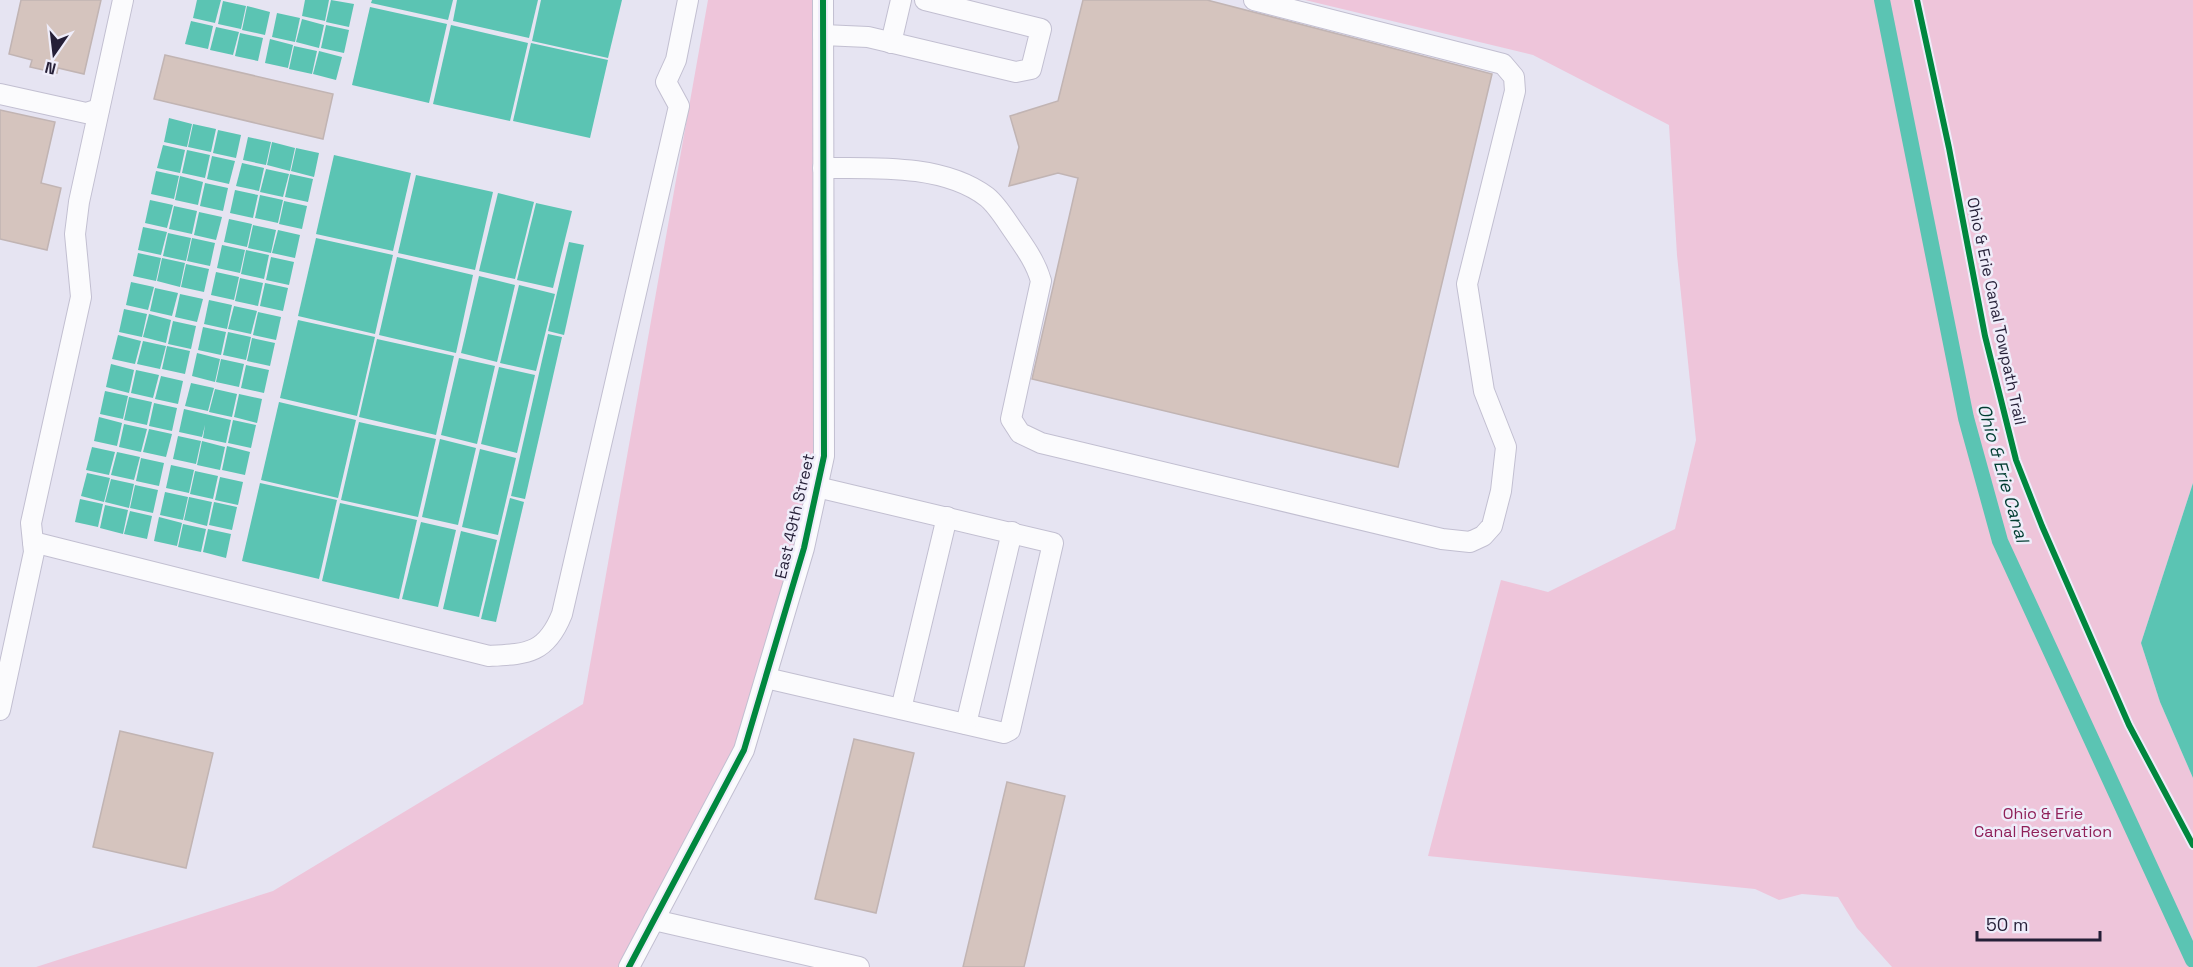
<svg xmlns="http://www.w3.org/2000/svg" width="2193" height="967" font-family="'Space Grotesk',sans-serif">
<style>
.green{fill:#eec5da}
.water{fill:#5bc4b3}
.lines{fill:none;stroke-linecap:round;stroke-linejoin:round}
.canal{stroke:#5bc4b3;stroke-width:16}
.building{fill:#d5c4be;stroke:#c1b4b3;stroke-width:1.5}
.minor-casing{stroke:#c2bfd1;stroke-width:22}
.minor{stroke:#fbfbfd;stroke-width:20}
.cycleway-casing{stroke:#efedfa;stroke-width:10}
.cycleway{stroke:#00873e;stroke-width:6}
.labels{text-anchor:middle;stroke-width:5;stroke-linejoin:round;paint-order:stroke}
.street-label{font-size:16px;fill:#251f37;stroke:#efedfa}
.park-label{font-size:16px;fill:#8f1f58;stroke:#efedfa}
.water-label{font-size:18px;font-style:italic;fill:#003d31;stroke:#efedfa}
</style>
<rect width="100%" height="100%" fill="#e6e4f2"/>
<g class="green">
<polygon points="708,0 823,0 824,456 744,750 629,967 36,967 273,891 583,704"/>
<polygon points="1305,0 2193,0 2193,483 2141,643 2160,702 2193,778 2193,967 1892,967 1857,928 1838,897 1802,894 1779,900 1755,889 1428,856 1501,580 1548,592 1675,529 1696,440 1677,255 1669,125 1533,55"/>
</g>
<g class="water">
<polygon points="197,0 221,0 215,23 193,18"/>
<polygon points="305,0 329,0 325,21 302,16"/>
<polygon points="331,0 354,4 349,27 326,22"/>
<polygon points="372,0 453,0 448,20 371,3"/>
<polygon points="457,0 538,0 529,38 453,21"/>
<polygon points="541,0 622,0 608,58 532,41"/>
<polygon points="223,1 246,6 241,29 218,24"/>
<polygon points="247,6 270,12 265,35 242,30"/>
<polygon points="370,7 447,24 429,103 352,85"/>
<polygon points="277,13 300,18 295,42 272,37"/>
<polygon points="302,19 324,25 319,48 296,42"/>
<polygon points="191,21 213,26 208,49 185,44"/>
<polygon points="326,25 349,30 344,53 321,48"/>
<polygon points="451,25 528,43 510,121 433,104"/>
<polygon points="216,27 239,32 233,55 210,50"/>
<polygon points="240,33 263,38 258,61 235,56"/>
<polygon points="270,39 293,45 288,68 265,63"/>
<polygon points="531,43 608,60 590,138 513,121"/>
<polygon points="294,46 317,51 312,74 289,69"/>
<polygon points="319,51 342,57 336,80 313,74"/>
<polygon points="169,118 192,124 187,147 164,142"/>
<polygon points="193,124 216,129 211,152 188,147"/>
<polygon points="218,130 241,135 236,158 213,153"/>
<polygon points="248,137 271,142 266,165 243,160"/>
<polygon points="272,142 295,148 290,171 267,165"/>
<polygon points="163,145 185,150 180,173 157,168"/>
<polygon points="296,148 319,153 314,177 291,171"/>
<polygon points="187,150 210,155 205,178 182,173"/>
<polygon points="334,155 411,173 393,251 316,234"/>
<polygon points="212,156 235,161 229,184 207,179"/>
<polygon points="242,163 264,168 259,191 236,186"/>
<polygon points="266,169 289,174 283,197 260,192"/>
<polygon points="156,171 179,176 174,199 151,194"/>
<polygon points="290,174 313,179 308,202 285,197"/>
<polygon points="416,175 493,192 475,270 398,253"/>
<polygon points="180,176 203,182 198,205 175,200"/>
<polygon points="205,183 228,188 223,211 200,206"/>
<polygon points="235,190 258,195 253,218 230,213"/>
<polygon points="498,193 534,202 515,279 479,271"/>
<polygon points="260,195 283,200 278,223 255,218"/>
<polygon points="150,200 173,205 167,228 145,223"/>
<polygon points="284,201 307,206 302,229 279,224"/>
<polygon points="536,203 572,211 553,288 517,280"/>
<polygon points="174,206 197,211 192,234 169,229"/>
<polygon points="199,212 222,217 216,240 194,235"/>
<polygon points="229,219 252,224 247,247 224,242"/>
<polygon points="253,225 276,230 271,253 248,248"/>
<polygon points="143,227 167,232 161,255 138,250"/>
<polygon points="278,230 300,235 295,258 272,253"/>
<polygon points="168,233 191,238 186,261 163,256"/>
<polygon points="192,238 215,243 210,266 187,261"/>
<polygon points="316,238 393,255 375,334 298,316"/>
<polygon points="569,242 584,245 564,335 548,331"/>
<polygon points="222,245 245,250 240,273 217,268"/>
<polygon points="246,250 269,255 264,279 241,274"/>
<polygon points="138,253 161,258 156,281 133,276"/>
<polygon points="271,257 294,262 289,285 266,280"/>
<polygon points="397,257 473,275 456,353 379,335"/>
<polygon points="162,258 185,263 180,287 157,281"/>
<polygon points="186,264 209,269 204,292 181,287"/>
<polygon points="216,272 239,277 234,300 211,295"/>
<polygon points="479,276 515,285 497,362 461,353"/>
<polygon points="240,278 263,283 258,306 235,301"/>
<polygon points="131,282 154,287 148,310 126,305"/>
<polygon points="265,283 288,288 283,311 260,306"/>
<polygon points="519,285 555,294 536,371 500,363"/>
<polygon points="155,288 178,293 172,316 150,311"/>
<polygon points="180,294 203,299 197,322 175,317"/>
<polygon points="209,300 232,305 227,329 204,324"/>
<polygon points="234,306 257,311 251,334 228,329"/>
<polygon points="124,309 147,314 142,337 119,332"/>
<polygon points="258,312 281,317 276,340 253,335"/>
<polygon points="149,314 171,320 166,343 143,337"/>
<polygon points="298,320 375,337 357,416 280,398"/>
<polygon points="173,321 196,326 191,349 168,344"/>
<polygon points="203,327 226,332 221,355 198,350"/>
<polygon points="228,332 251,337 246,360 223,355"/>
<polygon points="548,334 562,337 525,499 511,496"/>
<polygon points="118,335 141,341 135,364 112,359"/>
<polygon points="252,338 275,343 270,366 247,361"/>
<polygon points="377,339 454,356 436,435 359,417"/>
<polygon points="143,341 166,346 160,369 137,364"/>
<polygon points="167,346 190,351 185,374 162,369"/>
<polygon points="197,353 220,359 215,382 192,376"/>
<polygon points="459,358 495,366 477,444 441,435"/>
<polygon points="221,359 244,364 239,387 216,382"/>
<polygon points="111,364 134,370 129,393 106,387"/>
<polygon points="246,365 269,370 264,393 241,388"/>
<polygon points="499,367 535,375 517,453 481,444"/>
<polygon points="136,370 159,375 153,398 131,393"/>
<polygon points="161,376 183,381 178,404 155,399"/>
<polygon points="191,383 214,388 208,411 185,406"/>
<polygon points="215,389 237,394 232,417 209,412"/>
<polygon points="105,391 128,396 123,419 100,414"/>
<polygon points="239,394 262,399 257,423 234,417"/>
<polygon points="129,397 152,402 147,425 124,420"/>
<polygon points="279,402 356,420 338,498 261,480"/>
<polygon points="154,403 177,408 172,431 149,426"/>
<polygon points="184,409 231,420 226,443 203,438 205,425 202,437 179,432"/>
<polygon points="99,417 122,423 117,446 94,441"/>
<polygon points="233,420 256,425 251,448 228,443"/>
<polygon points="359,422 436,439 418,517 341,500"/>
<polygon points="124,424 147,429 141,452 119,447"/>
<polygon points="149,429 172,434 166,457 143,452"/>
<polygon points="178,436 201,441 196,464 173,459"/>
<polygon points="440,439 476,448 458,525 422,517"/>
<polygon points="202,441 225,447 220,470 197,465"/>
<polygon points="227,446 250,452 245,475 222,470"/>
<polygon points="92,447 115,452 109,475 86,470"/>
<polygon points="480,449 516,458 498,535 462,527"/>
<polygon points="117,452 140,457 134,480 111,475"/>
<polygon points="141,458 164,463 159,486 136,481"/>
<polygon points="171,465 194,470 189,493 166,488"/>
<polygon points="195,471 218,476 213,499 190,494"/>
<polygon points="87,473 110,478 104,502 81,496"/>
<polygon points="220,477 243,482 238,505 215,500"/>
<polygon points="111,479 134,484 129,508 105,502"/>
<polygon points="260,483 337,500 319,579 242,561"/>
<polygon points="2193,483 2193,778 2160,702 2141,643"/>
<polygon points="135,485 158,490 153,513 130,508"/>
<polygon points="165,492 188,497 183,520 160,515"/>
<polygon points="189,497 212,502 207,526 184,520"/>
<polygon points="510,498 524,502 496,622 481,619"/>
<polygon points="80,499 103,504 98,527 75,522"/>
<polygon points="214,502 237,507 232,530 209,525"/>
<polygon points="340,503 417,520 399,599 322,581"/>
<polygon points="105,505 128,510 123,534 100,528"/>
<polygon points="130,511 152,516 147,539 124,534"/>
<polygon points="159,517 182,523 177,546 154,541"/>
<polygon points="421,522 456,530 438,607 402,599"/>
<polygon points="183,524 206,529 201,552 178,547"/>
<polygon points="208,529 231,534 226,558 203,552"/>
<polygon points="461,531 497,540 479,617 443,609"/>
</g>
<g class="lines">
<polyline class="canal" points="1882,0 1966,418 2000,541 2193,960"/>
</g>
<g class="building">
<polygon points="21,0 101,0 84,74 58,68 57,73 30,67 32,60 9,54"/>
<polygon points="1083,0 1207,0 1492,74 1398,467 1032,379 1078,178 1058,173 1009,186 1019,147 1010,116 1058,101"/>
<polygon points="165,55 333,94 323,139 154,99"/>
<polygon points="0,110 55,122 41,183 61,188 47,250 0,239"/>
<polygon points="120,731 213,753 186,868 93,847"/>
<polygon points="854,739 914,753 876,913 815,899"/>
<polygon points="1007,782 1065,796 1024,967 963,967"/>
</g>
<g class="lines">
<defs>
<g id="minor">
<polyline points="823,35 868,37 1016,72 1031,69 1041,29 925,0"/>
<polyline points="891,43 901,0"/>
<polyline points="0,94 86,113 99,109"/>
<path d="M823,168C875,168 944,164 987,197C998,206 1007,222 1015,233C1026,249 1036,263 1041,281L1011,419L1020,433L1041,443L1442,539L1470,542L1483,536L1492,526L1501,491L1506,447L1484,391L1467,284L1515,91L1514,77L1503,64L1254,0"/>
<path d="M33,542L489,656C527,654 546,654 562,614L679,106L666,82L676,60L688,0"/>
<polyline points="766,678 1004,733 1010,730 1053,543 817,487"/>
<polyline points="901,709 947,517"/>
<polyline points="0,710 34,552 31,523 81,297 75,234 79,202 123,0"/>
<polyline points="966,724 1012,532"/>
<polyline points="654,920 859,967"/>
<polyline points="629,967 744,750 804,548 824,456 823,0"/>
</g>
</defs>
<use href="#minor" class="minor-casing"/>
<use href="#minor" class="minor"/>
<defs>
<g id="cycleway">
<polyline points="1917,0 1949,148 1985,336 2016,460 2042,526 2129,725 2193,845"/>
<polyline points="629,967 744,750 804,548 824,456 823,0"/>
</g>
</defs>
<use href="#cycleway" class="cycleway-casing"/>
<use href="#cycleway" class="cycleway"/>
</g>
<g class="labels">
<g class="street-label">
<text transform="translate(1997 311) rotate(78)" y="6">Ohio &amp; Erie Canal Towpath Trail</text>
<text transform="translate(794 516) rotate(-77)" y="6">East 49th Street</text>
</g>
<g class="park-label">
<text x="2043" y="819">Ohio &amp; Erie<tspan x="2043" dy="18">Canal Reservation</tspan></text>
</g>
<g class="water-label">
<text transform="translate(2003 473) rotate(74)" y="6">Ohio &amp; Erie Canal</text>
</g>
</g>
<g transform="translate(54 54) rotate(194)" stroke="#efedfa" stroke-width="4.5" paint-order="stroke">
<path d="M0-4.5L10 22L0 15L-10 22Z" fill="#251f37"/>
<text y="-9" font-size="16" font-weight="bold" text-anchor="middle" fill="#251f37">N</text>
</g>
<path d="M1977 931v9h123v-9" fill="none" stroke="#251f37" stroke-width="3"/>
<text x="1986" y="931" font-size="18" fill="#251f37" stroke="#efedfa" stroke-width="4.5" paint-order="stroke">50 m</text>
</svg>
